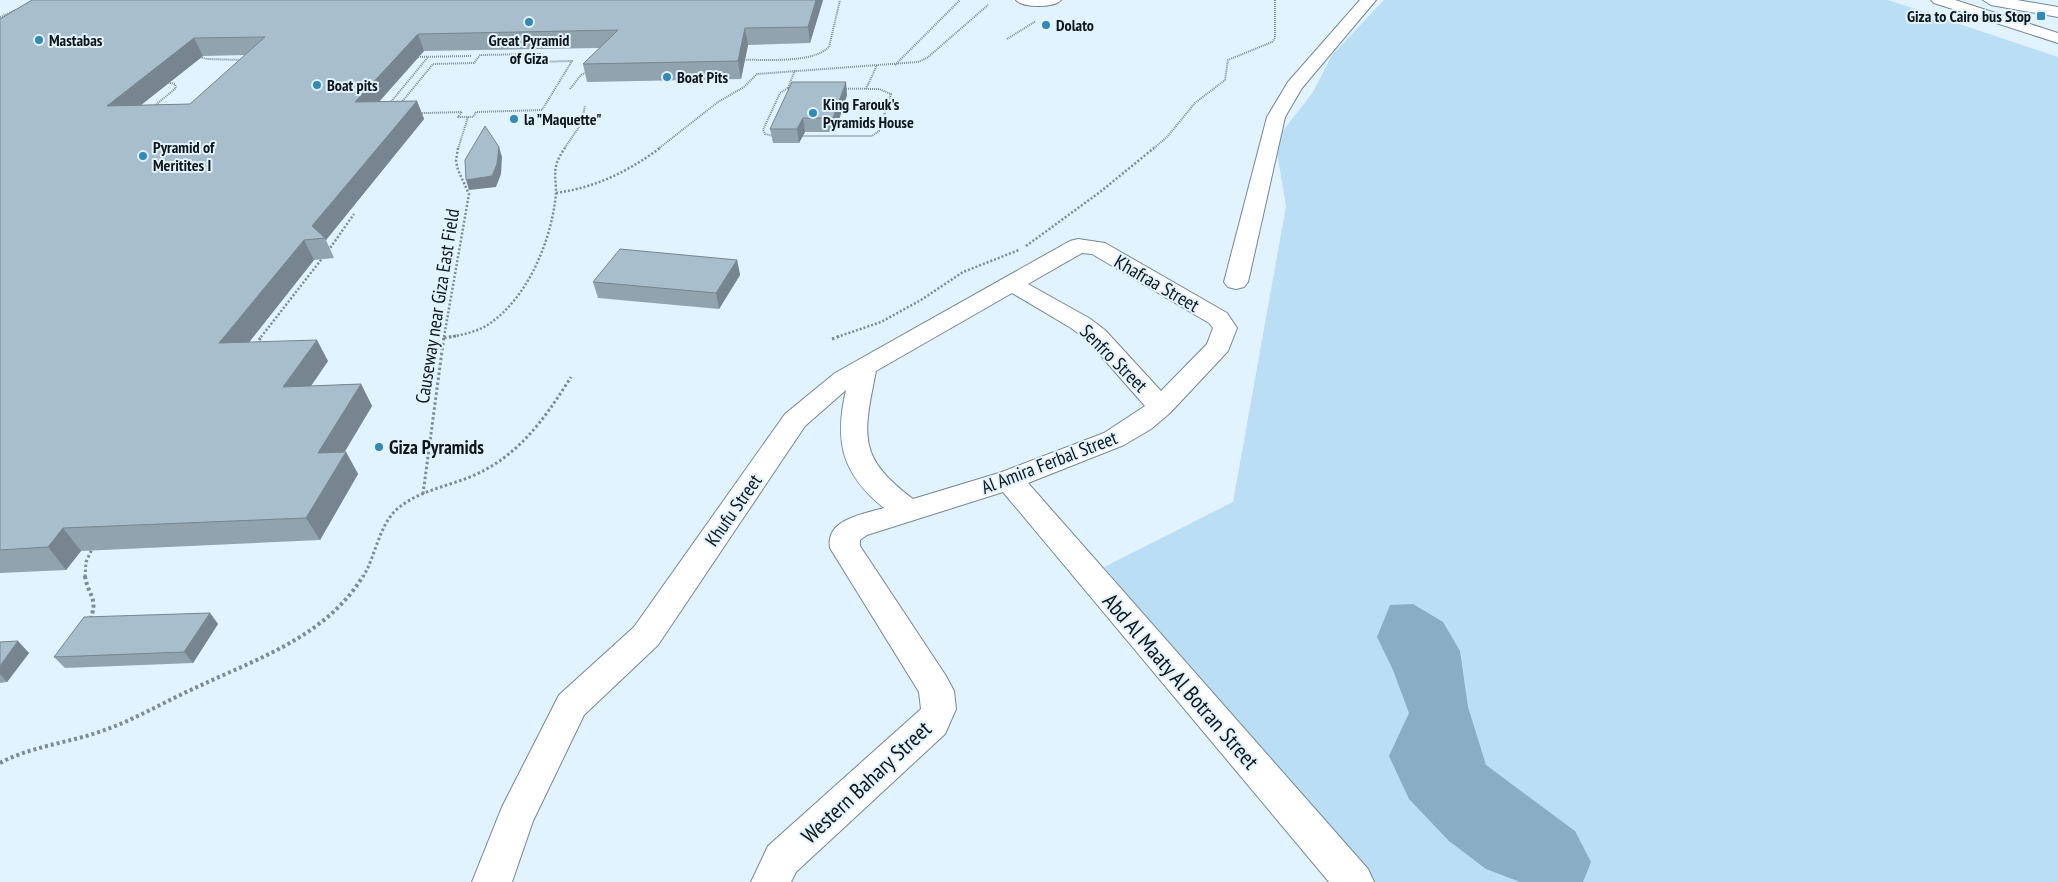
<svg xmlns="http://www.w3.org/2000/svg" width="2058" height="882" font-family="'PT Sans Narrow',sans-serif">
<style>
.green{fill:#badef4}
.water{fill:#88adc5}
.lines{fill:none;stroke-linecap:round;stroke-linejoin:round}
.minor-casing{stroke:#738794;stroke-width:2}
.path-far3{stroke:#7d8b93;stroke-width:2;stroke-dasharray:1 1;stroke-linecap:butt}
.path-far2{stroke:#7d8b93;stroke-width:2.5;stroke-dasharray:2 2;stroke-linecap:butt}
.path-far1{stroke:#7d8b93;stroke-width:3;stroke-dasharray:2.5 2.5;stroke-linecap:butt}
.path{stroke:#7d8b93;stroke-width:4;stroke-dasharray:3 3;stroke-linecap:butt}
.minor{fill:#fff;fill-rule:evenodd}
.wall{fill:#91a3af;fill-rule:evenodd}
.shaded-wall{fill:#76858f}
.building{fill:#a9becc;stroke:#76858f;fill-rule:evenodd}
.poi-dot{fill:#3189b7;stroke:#e1f3ff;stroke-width:2}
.labels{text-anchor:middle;stroke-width:4;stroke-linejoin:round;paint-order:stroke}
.far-poi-label{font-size:16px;font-weight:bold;fill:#0e161b;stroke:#e1f3ff;text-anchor:start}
.street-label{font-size:19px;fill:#0e161b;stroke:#e1f3ff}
.poi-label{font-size:19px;font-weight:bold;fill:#0e161b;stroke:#e1f3ff;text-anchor:start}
.near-street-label{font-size:22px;fill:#0e161b;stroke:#e1f3ff}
</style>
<rect width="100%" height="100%" fill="#e1f3ff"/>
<polygon class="green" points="1384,0 1888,0 2058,57 2058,882 1365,882 1104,567 1233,502 1286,206 1275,141 1313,92 1332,55"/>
<polygon class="water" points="1413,604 1443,622 1460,651 1468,707 1486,765 1575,831 1591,862 1583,882 1520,882 1486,869 1449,841 1409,799 1389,756 1409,713 1393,670 1377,637 1390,605"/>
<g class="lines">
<defs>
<g id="minor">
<path d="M1016,0H1061C1054,8 1023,8 1016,0Z"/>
<polygon points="1360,0 1376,0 1302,88 1285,117 1248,282 1244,287 1236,289 1228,287 1224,282 1267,117 1288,82"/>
<polygon points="1931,0 1955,0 2058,33 2058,43 1934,3"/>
<polygon points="1983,0 2017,0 2058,7 2058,17 1991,5"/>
<path d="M1078,239L1105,243L1227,313L1237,328L1228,351L1170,413L1151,429L1124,445L1028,483L1368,869L1374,882H1329L1003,492L867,535L860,540V546L946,676L954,691L956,709L945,734L796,872L791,882H751L768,846L921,709L919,692L830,548C825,519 864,514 884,508C842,474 834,442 846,390L805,426L658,645L584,715L533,821L512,882H472L502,807L559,695L634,627L785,414L835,373L1070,241ZM1082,253L1092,254L1209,323L1213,328L1207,344L1161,391L1105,330L1089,318L1028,284ZM1012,293L1071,328L1087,340L1145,406L1104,433L999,473L913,499C857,457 863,436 876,371Z"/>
</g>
</defs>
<use href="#minor" class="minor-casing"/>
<g class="path-far3">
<polyline points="0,17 16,10"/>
<polyline points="1007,39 1036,21"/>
<polygon points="540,54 535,62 572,61 542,110 476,112 473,117 458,117 462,112 392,114 433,64 474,63 480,55"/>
<polyline points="196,56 207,59 242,60"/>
<polyline points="416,57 471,56"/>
<path d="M742,60C765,59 812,64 829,47L840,0"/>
<polyline points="895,65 960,0"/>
<polygon points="788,88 879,89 891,94 879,131 872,136 774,136 765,134 763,130 780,93"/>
<polyline points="788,88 795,70"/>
<polyline points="570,89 581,75 587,72"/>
<polyline points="866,89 877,65"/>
<polyline points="390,103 428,57"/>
<polyline points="153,107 176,88 175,84 166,82"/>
<polyline points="458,149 468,117"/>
<polyline points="564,149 581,124 585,106"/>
<polyline points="658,149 718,102 744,87 757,74 918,62 927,58 988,5"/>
<polyline points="1153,149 1167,137 1195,103 1225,80 1228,60 1272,42 1275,38 1275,0"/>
</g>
<g class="path-far2">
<path d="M556,193C597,187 627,172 660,148"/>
<polyline points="1026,246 1100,192 1154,148"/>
<polyline points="328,251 354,214"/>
<polyline points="261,337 324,256"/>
<polyline points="444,337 469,194 458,170 456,161 458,148"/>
<path d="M449,337C462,335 477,332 489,324C526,299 549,246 555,202C559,178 548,172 565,148"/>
<polyline points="837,337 881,322 921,300 963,272 1019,250"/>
</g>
<g class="path-far1">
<polyline points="444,338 456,336"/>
<polyline points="832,339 840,336"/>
<polyline points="256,344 262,336"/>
<polyline points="423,494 444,336"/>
<polyline points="85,577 86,562 93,547"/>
<path d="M363,577C375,557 378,530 394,512C414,492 445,487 470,477C518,457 544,420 571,377"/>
</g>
<g class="path">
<path d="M85,576C88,596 99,598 90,620"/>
<path d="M0,763C32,746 68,743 102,731C134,720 164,702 195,688C256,659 326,637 363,576"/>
</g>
<use href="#minor" class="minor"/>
</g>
<g class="wall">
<path d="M32,0H823L810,43L748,45L741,79L587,82L583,64L600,48L424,51L379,101H417L424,119L326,240L334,258L314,260L249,342L328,361L311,386L361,384L372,406L344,452H346L358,474L320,540L81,551L66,570L0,573V19ZM246,55L190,104L141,105L203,56Z"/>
<polygon points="847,95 835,132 805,132 799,143 773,143 770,129"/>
<polygon points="737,260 740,275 719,309 598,298 593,282"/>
<polygon points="210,613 218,624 193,663 65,668 54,657"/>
<polygon points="0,642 29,653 7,682 0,683"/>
</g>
<g class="shaded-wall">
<polygon points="816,0 823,0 810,43 808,27"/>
<polygon points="745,28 748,45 741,79 738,61"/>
<polygon points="418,34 424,51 363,120 355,102"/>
<polygon points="194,38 203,56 117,124 107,106"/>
<polygon points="846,82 847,95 835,132 833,118"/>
<polygon points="417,101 424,119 326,240 325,238 312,226"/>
<polygon points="803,118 805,132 799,143 797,129"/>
<polygon points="499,147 502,157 501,174 496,187 469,190 466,180"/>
<polygon points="304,240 314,260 232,364 219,343"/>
<polygon points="737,260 740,275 719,309 716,293"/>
<polygon points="317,340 328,361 295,409 283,387"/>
<polygon points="361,384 372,406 331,475 318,453"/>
<polygon points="346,452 358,474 320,540 306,518"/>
<polygon points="63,528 81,551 66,570 48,547"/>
<polygon points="210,613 218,624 193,663 184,652"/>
<polygon points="18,641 29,653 7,682 0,674 0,666"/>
</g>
<g class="building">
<path d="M32,0H816L808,27L745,28L738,61L583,64L618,30L418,34L355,102L417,101L312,226L325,238L304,240L219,343L317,340L283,387L361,384L318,453L346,452L306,518L63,528L48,547L0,550V19ZM265,37L190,104L107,106L194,38Z"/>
<polygon points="792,82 846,82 833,118 803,118 797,129 770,129"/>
<polygon points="485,126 499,147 497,164 492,176 466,180 465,160"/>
<polygon points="620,249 737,260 716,293 593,282"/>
<polygon points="210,613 184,652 54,657 84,617"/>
<polygon points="18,641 0,666 0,642"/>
</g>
<g class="poi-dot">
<rect x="2036" y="11" width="10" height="10" rx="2.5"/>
<circle cx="529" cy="22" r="5"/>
<circle cx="1046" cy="25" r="5"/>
<circle cx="39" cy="40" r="5"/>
<circle cx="667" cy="77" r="5"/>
<circle cx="317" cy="85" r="5"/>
<circle cx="813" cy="113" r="5"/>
<circle cx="514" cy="119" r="5"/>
<circle cx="143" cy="156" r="5"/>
<circle cx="379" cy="447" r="5"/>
</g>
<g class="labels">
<g class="far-poi-label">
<text x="2031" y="22" text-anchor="end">Giza to Cairo bus Stop</text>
<text x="1056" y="31">Dolato</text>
<text x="49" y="46">Mastabas</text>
<text x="529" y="46" text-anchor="middle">Great Pyramid<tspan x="529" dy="18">of Giza</tspan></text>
<text x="677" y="83">Boat Pits</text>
<text x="327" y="91">Boat pits</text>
<text x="823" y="110">King Farouk's<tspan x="823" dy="18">Pyramids House</tspan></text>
<text x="524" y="125">la "Maquette"</text>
<text x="153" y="153">Pyramid of<tspan x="153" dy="18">Meritites I</tspan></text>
</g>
<g class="street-label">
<text transform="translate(1157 283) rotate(30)" y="7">Khafraa Street</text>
<text transform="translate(437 306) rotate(-81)" y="7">Causeway near Giza East Field</text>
<text transform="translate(1114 358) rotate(45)" y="7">Senfro Street</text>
<text transform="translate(1049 462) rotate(-21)" y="7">Al Amira Ferbal Street</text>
<text transform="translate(733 510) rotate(-55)" y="7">Khufu Street</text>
</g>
<g class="poi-label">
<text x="389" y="454">Giza Pyramids</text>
</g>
<g class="near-street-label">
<text transform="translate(1181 681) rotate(49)" y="8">Abd Al Maaty Al Botran Street</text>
<text transform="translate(866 782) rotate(-43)" y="8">Western Bahary Street</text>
</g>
</g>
</svg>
